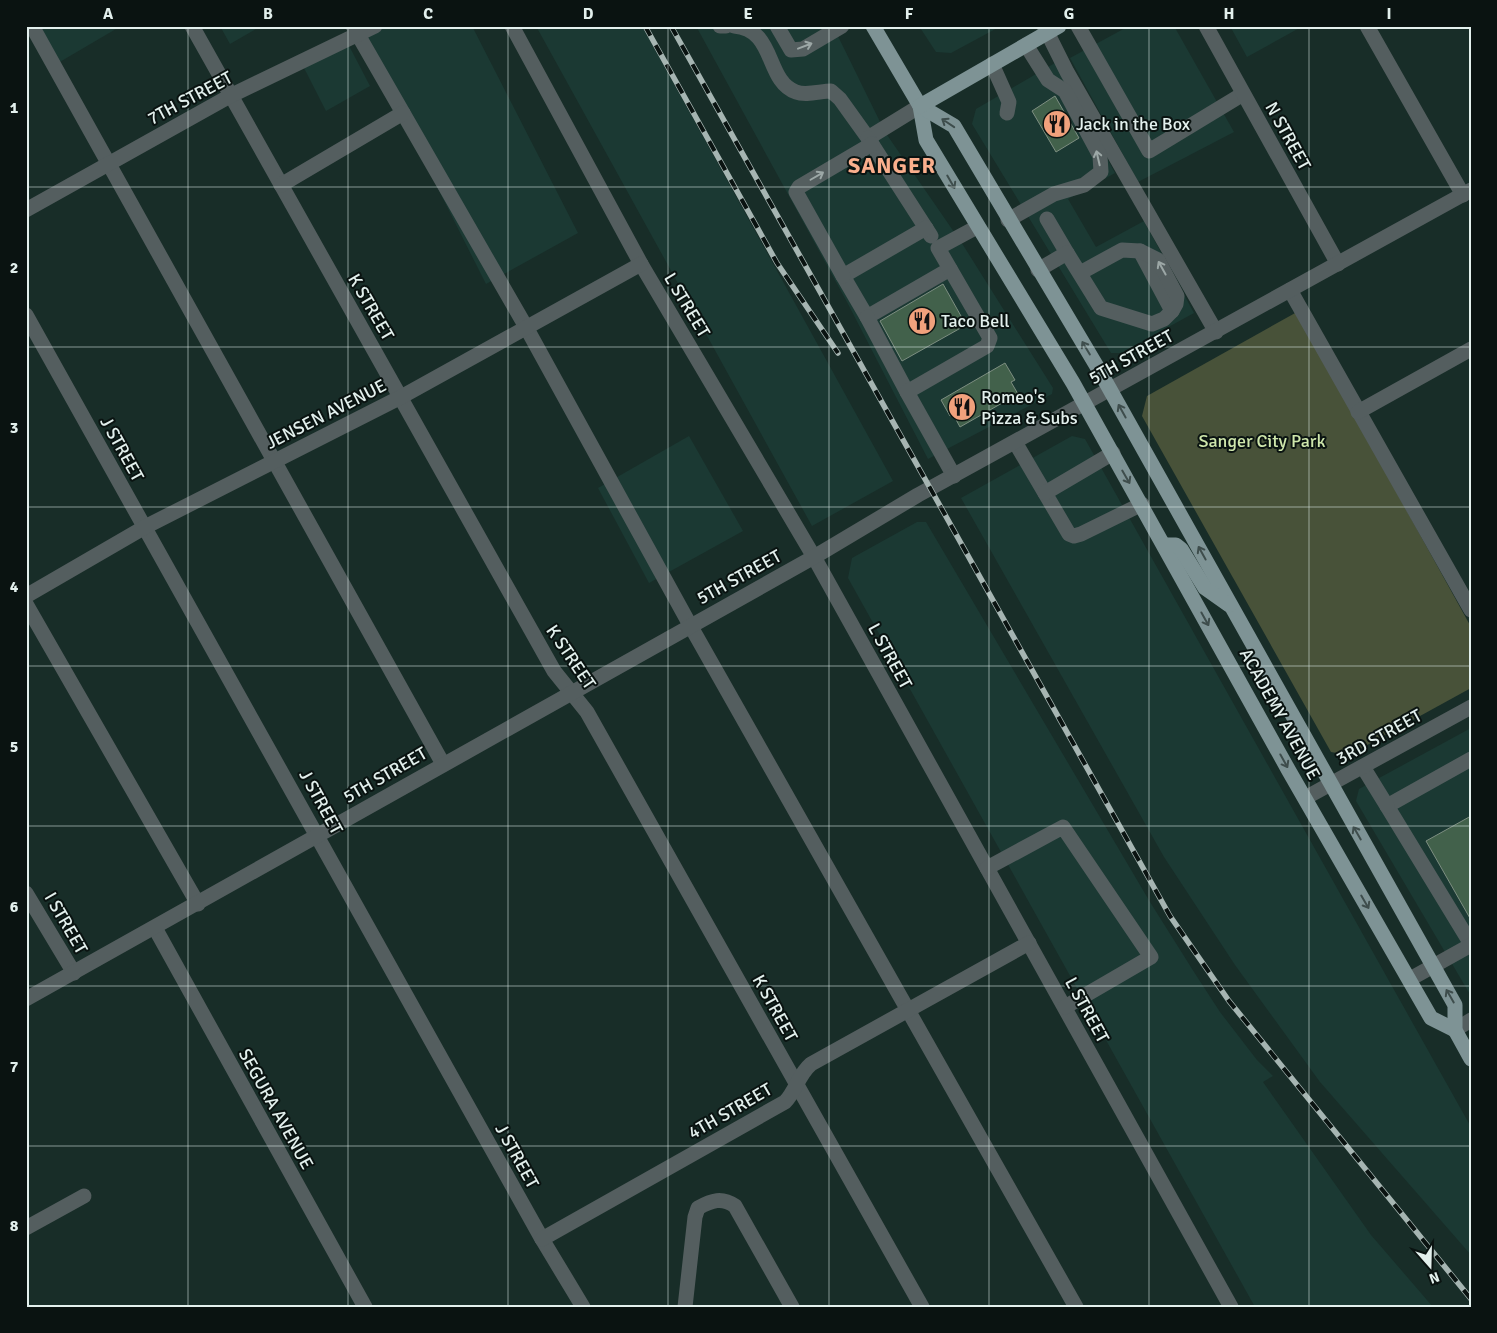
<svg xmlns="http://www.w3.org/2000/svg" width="1497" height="1333" font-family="Signika,sans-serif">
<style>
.built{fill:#1b3933}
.green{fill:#485239}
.building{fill:#42614b;stroke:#7d8e81}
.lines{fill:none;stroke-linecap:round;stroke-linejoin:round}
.minor{stroke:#545e5f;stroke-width:15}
.major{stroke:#7e9395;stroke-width:15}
.rail-casing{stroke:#a6b5b2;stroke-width:5.5}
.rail{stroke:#0a1311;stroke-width:4;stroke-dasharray:11;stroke-linecap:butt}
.oneway{stroke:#9ca7a6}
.oneway2{stroke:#3e4d4c}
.grid{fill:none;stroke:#e3f0ed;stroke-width:1;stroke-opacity:0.55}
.labels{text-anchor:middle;stroke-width:4;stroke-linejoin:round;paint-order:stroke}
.street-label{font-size:18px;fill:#e3f0ed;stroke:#0a1311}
.poi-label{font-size:18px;fill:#e3f0ed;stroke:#0a1311;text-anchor:start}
.park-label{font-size:18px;fill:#cfe7ac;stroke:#0a1311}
.district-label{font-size:22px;font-weight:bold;letter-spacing:1px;fill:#faaf8d;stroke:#0a1311}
.neatline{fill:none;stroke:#e3f0ed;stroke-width:2}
.grid-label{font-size:16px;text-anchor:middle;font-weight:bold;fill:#e3f0ed}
</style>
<rect width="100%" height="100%" fill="#182d28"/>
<g class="built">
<polygon points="38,26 121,26 58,63"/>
<polygon points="220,26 261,26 230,44"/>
<polygon points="369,26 472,26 578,233 486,284 359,32"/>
<polygon points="536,26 642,26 893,481 812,526"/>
<polygon points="696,26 833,26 885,132 963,245 1053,388 1052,394 928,459 847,302"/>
<polygon points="919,26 1001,26 951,53 936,52"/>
<polygon points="1129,26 1174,26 1234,132 1138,182 1070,58"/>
<polygon points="1230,26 1303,26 1247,57"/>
<polygon points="346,40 370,86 326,111 302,64"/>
<polygon points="1055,63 1115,173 1068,199 1096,247 1144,221 1194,313 1121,353 1111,353 972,124 976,109"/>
<polygon points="689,436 743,531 649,583 598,488"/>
<polygon points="1072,436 1085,439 1471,1127 1471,1255 1320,1082 1235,965 1164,857 961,498"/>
<polygon points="917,522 926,522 1150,902 1194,972 1220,1012 1257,1060 1273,1076 1263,1082 1371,1235 1433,1307 1255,1307 848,578 852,558"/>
<polygon points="1471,728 1471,996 1356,801 1359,789"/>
</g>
<polygon class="green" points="1297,312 1471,627 1471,688 1349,755 1331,752 1142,416 1147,396"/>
<g class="building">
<polygon points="1055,96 1079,138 1056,152 1032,111"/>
<polygon points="943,284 966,325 902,361 880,321"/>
<polygon points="1005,363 1015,380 1011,382 1018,394 960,427 953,414 950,416 941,400"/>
<polygon points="1471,816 1471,920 1426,841"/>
</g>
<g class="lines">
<g class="minor">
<polyline points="32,26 443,764"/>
<polyline points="192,26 554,671 587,712 922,1307"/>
<polyline points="353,26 526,327 690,625 1076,1307"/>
<polyline points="512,26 641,264 814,557 1231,1307"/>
<polyline points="720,26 726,26"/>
<path d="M734,26C776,29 765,81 796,92C806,96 821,91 831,91L840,99L868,138L920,106"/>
<polyline points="777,26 791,50 803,49 842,26"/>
<polyline points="1044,26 1067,72 1216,332"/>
<polyline points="1078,26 1149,151 1243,94"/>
<polyline points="1206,26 1338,264"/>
<polyline points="1367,26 1463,195"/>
<polyline points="992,64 1009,102 1007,113"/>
<polyline points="868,138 931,236"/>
<polyline points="281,185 403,113"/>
<polyline points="26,210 230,96 375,26"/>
<polyline points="1047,219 1067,253"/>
<polyline points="1008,220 1054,194 1084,185 1101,172 1100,156 1065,91 1048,80 1026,45"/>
<polyline points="926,228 843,276 867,317 950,269"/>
<polyline points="1140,251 1172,311"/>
<polyline points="1038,270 1067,253 1101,308 1152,324 1164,319 1172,311 1176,304 1177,296 1158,260 1140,251 1122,250 1080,273"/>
<polyline points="843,276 796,192 799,187 872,144"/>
<polyline points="1290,290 1471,610"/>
<polyline points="26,315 542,1239 583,1307"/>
<polyline points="867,317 907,392"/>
<polyline points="1358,412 1471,349"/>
<polyline points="1015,442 1069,534 1074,536 1081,534 1142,504"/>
<polyline points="954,476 907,392 987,346 990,338 938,248 977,227"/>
<polyline points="1045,493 1113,453"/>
<polyline points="26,596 145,527 401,397 641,264"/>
<polyline points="26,604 198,904"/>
<polyline points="1471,759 1387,806 1471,944"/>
<polyline points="1363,767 1387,806"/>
<polyline points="1305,798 1471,707"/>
<polyline points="987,868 1063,827 1151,957 1065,1007"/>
<polyline points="26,893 74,973"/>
<polyline points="155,928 365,1307"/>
<polyline points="1410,979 1471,945"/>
<polyline points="26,999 814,557 918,495 1471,190"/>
<polyline points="1455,1030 1471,1020"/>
<polyline points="26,1228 84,1196"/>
<path d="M542,1239L785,1102C796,1091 798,1075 811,1064L1029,943"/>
<path d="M685,1307L695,1217L698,1208C712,1200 722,1197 735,1206L792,1307"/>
</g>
<g class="major">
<polyline points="873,26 920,106 926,140 1073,383 1289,771 1431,1018 1455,1030"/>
<polyline points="920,106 954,126 1099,370 1455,1005 1455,1030 1471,1059"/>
<polyline points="920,106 1059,26"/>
<polyline points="1164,545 1176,545 1181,549 1205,588 1229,605"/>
</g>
<defs>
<g id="rail">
<polyline points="645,26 777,263 838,353"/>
<polyline points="671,26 1170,916 1229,1001 1471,1299"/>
</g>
</defs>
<use href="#rail" class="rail-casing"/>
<use href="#rail" class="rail"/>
</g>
<defs><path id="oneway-shaft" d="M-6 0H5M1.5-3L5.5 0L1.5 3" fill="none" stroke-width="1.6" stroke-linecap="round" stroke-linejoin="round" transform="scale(1.25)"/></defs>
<g class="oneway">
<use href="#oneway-shaft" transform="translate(805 46) rotate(-21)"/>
<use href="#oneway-shaft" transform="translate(1098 158) rotate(-103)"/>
<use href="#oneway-shaft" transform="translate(817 176) rotate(-30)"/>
<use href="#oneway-shaft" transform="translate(1162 268) rotate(-119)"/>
</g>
<g class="oneway2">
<use href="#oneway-shaft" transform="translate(948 123) rotate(-146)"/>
<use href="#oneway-shaft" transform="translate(951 182) rotate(60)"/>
<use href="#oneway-shaft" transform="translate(1086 348) rotate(-121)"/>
<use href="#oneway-shaft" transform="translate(1122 411) rotate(-119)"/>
<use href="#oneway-shaft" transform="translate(1126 477) rotate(60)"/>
<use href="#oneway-shaft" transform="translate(1202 553) rotate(-119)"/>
<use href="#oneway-shaft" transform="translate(1205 619) rotate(61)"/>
<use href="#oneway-shaft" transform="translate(1284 761) rotate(61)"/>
<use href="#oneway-shaft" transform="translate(1357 833) rotate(-120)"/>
<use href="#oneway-shaft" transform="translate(1365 902) rotate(60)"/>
<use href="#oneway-shaft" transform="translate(1450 996) rotate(-120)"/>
</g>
<path class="grid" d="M188,26V1307M348,26V1307M508,26V1307M668,26V1307M829,26V1307M989,26V1307M1149,26V1307M1309,26V1307M26,187H1471M26,347H1471M26,507H1471M26,666H1471M26,826H1471M26,986H1471M26,1146H1471"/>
<defs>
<symbol id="restaurant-disc" viewBox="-11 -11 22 22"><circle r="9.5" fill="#f1a17c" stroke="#0a1311"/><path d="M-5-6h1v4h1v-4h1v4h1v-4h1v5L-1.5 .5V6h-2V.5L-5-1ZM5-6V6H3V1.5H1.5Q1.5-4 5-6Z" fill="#111"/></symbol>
</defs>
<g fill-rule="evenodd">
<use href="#restaurant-disc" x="1041" y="108" width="32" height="32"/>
<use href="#restaurant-disc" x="906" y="305" width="32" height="32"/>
<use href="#restaurant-disc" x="946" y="391" width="32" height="32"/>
</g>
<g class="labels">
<g class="street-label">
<text transform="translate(190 98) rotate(-28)" y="6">7TH STREET</text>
<text transform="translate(1288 136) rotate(61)" y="6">N STREET</text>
<text transform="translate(687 305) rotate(59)" y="6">L STREET</text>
<text transform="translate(371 307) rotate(60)" y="6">K STREET</text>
<text transform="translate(1131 357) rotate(-29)" y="6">5TH STREET</text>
<text transform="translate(326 414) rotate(-27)" y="6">JENSEN AVENUE</text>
<text transform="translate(122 449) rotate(61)" y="6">J STREET</text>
<text transform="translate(739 577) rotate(-29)" y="6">5TH STREET</text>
<text transform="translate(890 656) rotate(61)" y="6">L STREET</text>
<text transform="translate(571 657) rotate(56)" y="6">K STREET</text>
<text transform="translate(1280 714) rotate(61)" y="6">ACADEMY AVENUE</text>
<text transform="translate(1379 737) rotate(-29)" y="6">3RD STREET</text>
<text transform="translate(385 775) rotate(-30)" y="6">5TH STREET</text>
<text transform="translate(321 802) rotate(61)" y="6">J STREET</text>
<text transform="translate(66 923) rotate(60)" y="6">I STREET</text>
<text transform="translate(775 1008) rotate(61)" y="6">K STREET</text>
<text transform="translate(1087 1010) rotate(61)" y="6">L STREET</text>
<text transform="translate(276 1109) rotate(61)" y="6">SEGURA AVENUE</text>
<text transform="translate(730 1111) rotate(-30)" y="6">4TH STREET</text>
<text transform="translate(517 1156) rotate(61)" y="6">J STREET</text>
</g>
<g class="poi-label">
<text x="1076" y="130">Jack in the Box</text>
<text x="941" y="327">Taco Bell</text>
<text x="981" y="403">Romeo's<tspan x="981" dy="21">Pizza &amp; Subs</tspan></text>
</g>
<g class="park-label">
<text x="1262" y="447">Sanger City Park</text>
</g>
<g class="district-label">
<text x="892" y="173">SANGER</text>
</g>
</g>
<rect width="1497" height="1333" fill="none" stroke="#0a1311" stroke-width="55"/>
<g transform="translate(1430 1266) rotate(160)" stroke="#0a1311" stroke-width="4" paint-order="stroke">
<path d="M0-4L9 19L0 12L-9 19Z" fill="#e3f0ed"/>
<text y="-8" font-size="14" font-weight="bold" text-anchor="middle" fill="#e3f0ed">N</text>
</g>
<rect x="28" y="28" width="1442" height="1278" class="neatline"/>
<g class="grid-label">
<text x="108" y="19">A</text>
<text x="268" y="19">B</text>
<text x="428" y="19">C</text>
<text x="588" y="19">D</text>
<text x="748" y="19">E</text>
<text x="909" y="19">F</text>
<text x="1069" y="19">G</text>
<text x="1229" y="19">H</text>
<text x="1389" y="19">I</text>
<text x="14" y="113">1</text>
<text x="14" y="273">2</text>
<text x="14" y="433">3</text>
<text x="14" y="592">4</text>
<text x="14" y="752">5</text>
<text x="14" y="912">6</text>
<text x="14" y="1072">7</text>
<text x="14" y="1231">8</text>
</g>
</svg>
